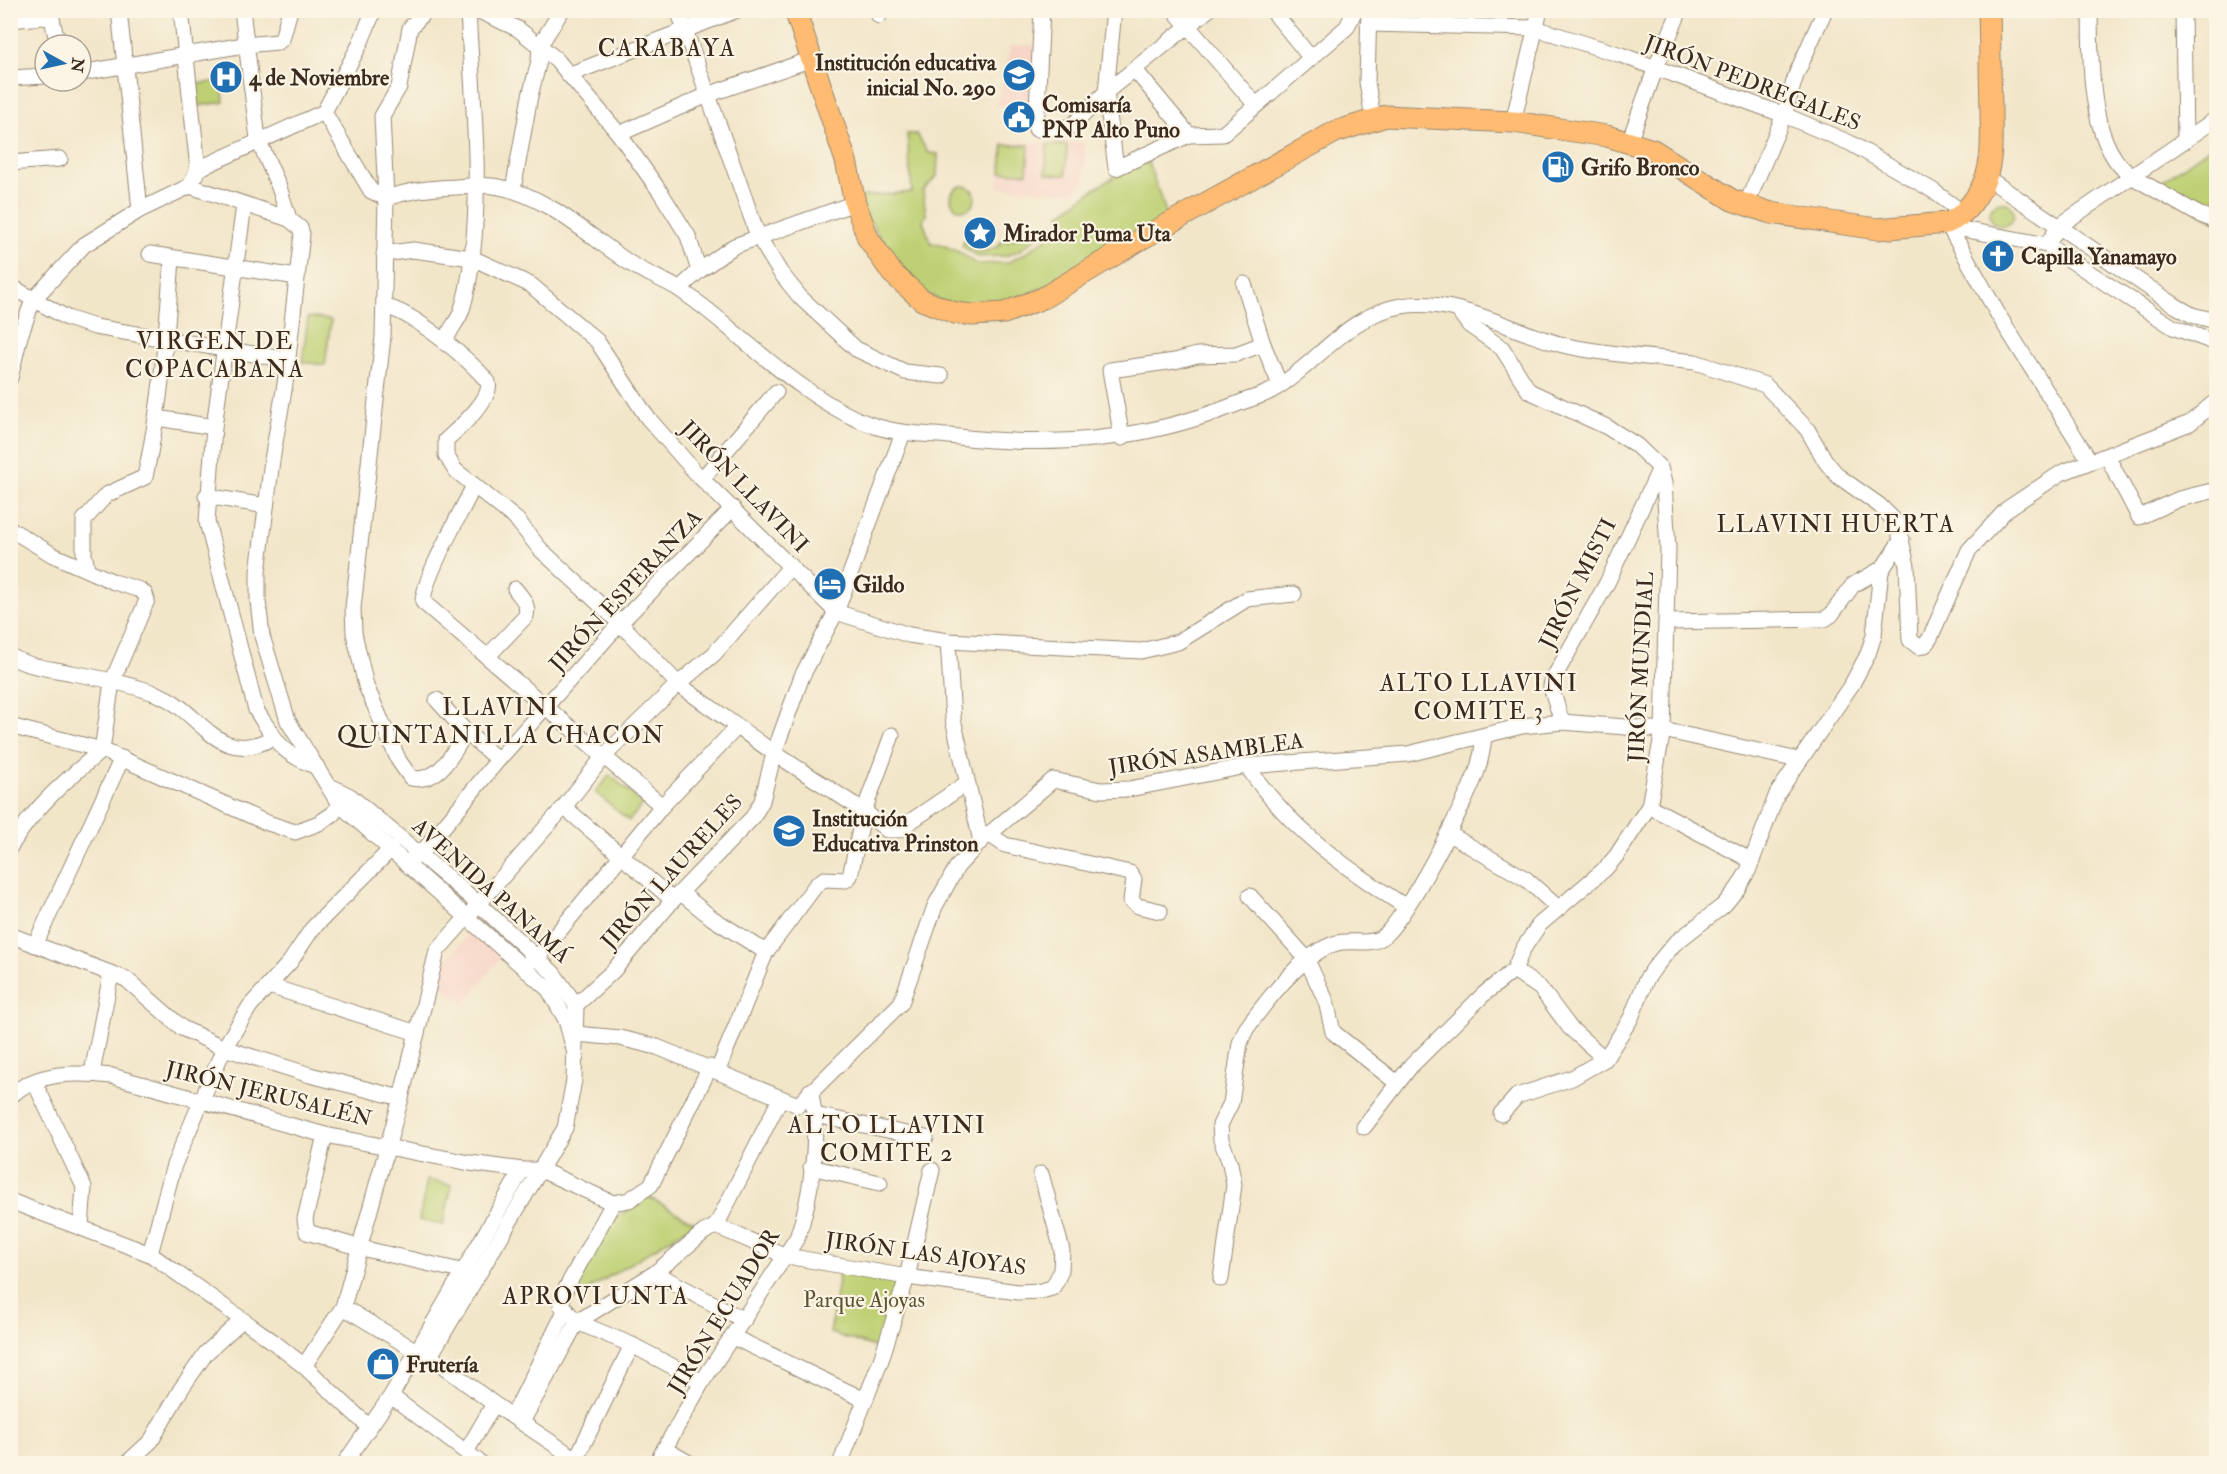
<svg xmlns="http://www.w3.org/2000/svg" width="2227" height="1474" font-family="'IM FELL Double Pica',serif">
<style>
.built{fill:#f6d2c4}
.green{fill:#bed073;stroke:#7c7d48;stroke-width:1.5}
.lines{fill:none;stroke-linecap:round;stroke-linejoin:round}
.minor-casing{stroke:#968874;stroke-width:17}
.highway-casing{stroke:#968874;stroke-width:23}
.minor{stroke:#fff;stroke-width:15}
.highway{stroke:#ffbb71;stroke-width:21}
.labels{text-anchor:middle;stroke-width:4.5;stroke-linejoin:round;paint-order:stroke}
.poi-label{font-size:22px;font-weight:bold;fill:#3b2a1e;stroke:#fcf5e5;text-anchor:start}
.street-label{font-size:22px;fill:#3b2a1e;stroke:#fcf5e5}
.park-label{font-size:22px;fill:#5c5433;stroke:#fcf5e5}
.neighbourhood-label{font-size:24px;letter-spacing:1.5px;fill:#3b2a1e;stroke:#fcf5e5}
</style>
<rect width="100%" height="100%" fill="#fcf5e5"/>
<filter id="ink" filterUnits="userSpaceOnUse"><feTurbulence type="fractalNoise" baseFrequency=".0167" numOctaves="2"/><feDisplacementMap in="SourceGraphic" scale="12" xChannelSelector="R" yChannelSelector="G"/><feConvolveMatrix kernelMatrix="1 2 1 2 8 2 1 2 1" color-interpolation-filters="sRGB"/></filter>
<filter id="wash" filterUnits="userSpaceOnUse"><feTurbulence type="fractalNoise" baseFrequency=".008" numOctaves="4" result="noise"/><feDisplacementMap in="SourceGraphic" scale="24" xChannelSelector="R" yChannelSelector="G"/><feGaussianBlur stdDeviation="1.35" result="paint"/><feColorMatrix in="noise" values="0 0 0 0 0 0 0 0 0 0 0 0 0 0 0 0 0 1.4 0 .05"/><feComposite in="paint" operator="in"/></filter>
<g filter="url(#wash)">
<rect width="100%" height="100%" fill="#f2e6c9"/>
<g class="built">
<polygon points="1035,45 1033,105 996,106 1011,46"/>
<polygon points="1085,142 1085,179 1076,190 1071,192 998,188 1002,143"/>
<polygon points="471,931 502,956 465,1004 433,980"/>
</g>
<g class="green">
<polygon points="222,81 224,102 198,106 196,84"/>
<path d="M907,134H917L928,153L938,154L937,176L923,191L926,215L923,221L931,243L940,244L959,252L976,264L1007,263L1024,254L1063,226L1060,214C1086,195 1117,171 1148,162L1170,224L1084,272L989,309L940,301L904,280L856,197L912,192Z"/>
<polygon points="2216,143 2216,222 2157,185"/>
<polygon points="1003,145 1029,145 1027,173 1001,172"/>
<polygon points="1047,145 1067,145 1066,175 1046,174"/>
<circle cx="963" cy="198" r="12"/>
<circle cx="2002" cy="214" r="12"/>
<path d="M1054,224L1020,250L1006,256L978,257L962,246L964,240C973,257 987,252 1000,245V242L1018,238L1017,235C1031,232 1040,229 1054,224Z"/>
<polygon points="308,317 331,320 325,365 302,362"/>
<polygon points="610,775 643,804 629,821 595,792"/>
<polygon points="427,1180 452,1185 443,1225 419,1220"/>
<polygon points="647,1196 696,1223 573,1299 568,1299 605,1226"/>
<polygon points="840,1267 899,1276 878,1348 830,1333"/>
</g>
</g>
<g filter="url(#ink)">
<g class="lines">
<defs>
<g id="minor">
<polyline points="119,10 140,210"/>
<polyline points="181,10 198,169"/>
<polyline points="242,10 258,139 279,187 289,219"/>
<path d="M426,10L410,28L399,87L382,116L386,198L383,337L353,608L354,633L366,686L399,761L411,778C440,784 453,752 466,732"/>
<polyline points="477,10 518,29 556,59 619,134 661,193 688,236 699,271"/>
<polyline points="678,10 758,236 780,272 800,297 856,349 905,372 941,376"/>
<polyline points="879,10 879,16"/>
<polyline points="1042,10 1036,129 1069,127 1074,124 1106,92 1208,10"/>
<polyline points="1114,10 1106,92 1116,168 1189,135 1223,134 1347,27 1355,10"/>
<polyline points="1174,10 1255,104"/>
<polyline points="1272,10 1310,57"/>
<polyline points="1369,10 1367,82 1373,118"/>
<path d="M2090,10C2091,58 2087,147 2133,177L2198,214L2216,221"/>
<polyline points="2183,10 2185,141"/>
<polyline points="10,20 42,17 52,19 58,45"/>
<polyline points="1368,24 1535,28 1621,55 1784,115 1850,143 1932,190 1963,213"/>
<polyline points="1135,70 1189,135"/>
<polyline points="81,73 244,45 278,42 282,39 290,10"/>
<polyline points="568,75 737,10"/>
<polyline points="10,78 45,76"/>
<polyline points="324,112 371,191 386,198"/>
<polyline points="1513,122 1540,10"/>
<polyline points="619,134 710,94 812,59"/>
<polyline points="1629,142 1656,67 1680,10"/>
<polyline points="10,163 60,159"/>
<polyline points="1986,177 2176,306 2192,315 2216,321"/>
<polyline points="190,186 289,219 300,228 302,234 285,384 272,460 258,572 258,601 262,636 288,721 339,804 549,990 566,1020 576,1057"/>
<polyline points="513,190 530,96 539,61 540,45 562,10"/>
<path d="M386,198C410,190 431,188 456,187C470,186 485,184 499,187C547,196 589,236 628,262C644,273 663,279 679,289C698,302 718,318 735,333C773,365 831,414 878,427C901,434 925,434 949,436C1051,448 1141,442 1237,404C1248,399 1260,397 1271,391C1316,366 1346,315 1401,306C1459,297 1513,333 1567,346C1609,355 1653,357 1695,362L1765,385L1807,429L1826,462L1838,476L1879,505L1897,523L1907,566L1910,640L1919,647L1925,645L1930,638L1969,550L2007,509L2061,473L2190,423L2216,401"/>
<path d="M244,205L214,427L207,522L256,710C277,742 279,752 317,767"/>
<polyline points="1746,205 1784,115 1796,75 1825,10"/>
<polyline points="1947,223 1967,230 2047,245 2173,327 2216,343"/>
<polyline points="1947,223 1999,316 2090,461"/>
<polyline points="2047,245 2059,226 2216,119"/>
<polyline points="150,254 297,277"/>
<polyline points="384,254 413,250 472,258 531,285 597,341 647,417 696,473 836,612 909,635 948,641 1141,651 1178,642 1247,599 1294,594"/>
<polyline points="1244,284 1263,344 1280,385"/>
<polyline points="10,286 67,318 95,327 288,360"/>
<polyline points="679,289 699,271 734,246 855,203"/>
<path d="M384,307C410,309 471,361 488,382C493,399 458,429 446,440V455L455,470L517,520L540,549L620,623L678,684L774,753L864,811L887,830H898L967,783"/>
<path d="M446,344C447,330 457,324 461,312C467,295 470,275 472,258C482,176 472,93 468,10"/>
<polyline points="10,378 20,336 33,300 84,245 140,210 190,186 198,169 324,112 359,46 374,10"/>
<polyline points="157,418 214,427"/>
<polyline points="1122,438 1110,370 1175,361 1197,355 1236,354 1263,344"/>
<polyline points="2107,456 2139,517 2179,499 2216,490"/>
<polyline points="702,479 776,392"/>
<path d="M474,485C462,512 424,576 423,602L662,806"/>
<polyline points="206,496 266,506"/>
<path d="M10,529L53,555L114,582L140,590L145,594L147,600L112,682L102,750C67,779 34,807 10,847"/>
<path d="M87,568L84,554V520L106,495L145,477C161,405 167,332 172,258"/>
<polyline points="1667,622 1825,619 1831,615 1853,585 1883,568"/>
<polyline points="948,641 953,719 981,841"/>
<path d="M10,656C30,668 50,668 72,673C100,678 130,684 157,694C201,710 217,768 272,738"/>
<path d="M488,656L526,616C529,604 522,598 515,589"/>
<polyline points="437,700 466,732 498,760"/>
<polyline points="1562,722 1551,687 1552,681 1607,583 1660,468"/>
<polyline points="10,726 102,750 265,822 295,832 319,823 333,814 339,804"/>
<path d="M1247,766C1288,828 1344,867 1406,907"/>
<polyline points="328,785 350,796 479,904 553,973 576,1005 574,1080 565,1128 430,1356"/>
<polyline points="1649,806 1752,861"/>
<polyline points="564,807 673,900"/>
<polyline points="1449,834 1526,879 1557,907"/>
<polyline points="990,835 1005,845 1130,873 1134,879 1131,901 1138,906 1160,911"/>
<polyline points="412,859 421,854 498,760 620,623 733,508"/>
<polyline points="681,893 712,918 766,952"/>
<polyline points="1250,896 1306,958 1326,1001 1333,1032 1397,1083"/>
<polyline points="10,935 126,979 182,1028 224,1048 310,1075 401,1098"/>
<polyline points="35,945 122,758"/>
<polyline points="529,962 537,958 662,806 737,727"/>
<polyline points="1514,970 1540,988 1570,1028 1605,1059"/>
<polyline points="269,986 417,1033"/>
<polyline points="576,1005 613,971 673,900 753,817 762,801 774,753 802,676 836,612 903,433"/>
<polyline points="576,1034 620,1038 657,1047 798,1105 901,1003 935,906 957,867 981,841 1053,780 1101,790 1129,789 1247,766 1408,754 1522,726 1562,722 1663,730 1798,760"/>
<polyline points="718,1070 766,952 816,885 824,879 846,880 850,876 864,811 892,735"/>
<polyline points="92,1073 111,974"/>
<polyline points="35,1083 84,1187 81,1227"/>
<path d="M10,1097C35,1071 78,1072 112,1076L325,1135L470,1163L522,1170"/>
<polyline points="1501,1114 1517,1096 1572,1078 1605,1059 1631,1018 1646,980 1655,967 1674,944 1724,905 1738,888 1748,871 1777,794 1852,684 1868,654 1874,635 1881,571 1902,539"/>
<polyline points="815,1115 926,1138"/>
<polyline points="1364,1127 1410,1067 1484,994 1514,970 1523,949 1539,925 1606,868 1617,855 1649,806 1663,730 1668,549 1664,483 1660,468 1636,445 1607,427 1529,391 1502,348 1469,325 1458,310"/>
<polyline points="325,1135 305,1219 307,1232 361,1248 465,1272"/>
<polyline points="811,1167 880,1183"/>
<polyline points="10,1201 150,1254 271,1340 304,1366 368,1426"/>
<polyline points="613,1203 565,1290 561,1305 577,1322 632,1345 702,1382"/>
<polyline points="716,1226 786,1256 907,1277 1018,1292 1041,1291 1052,1288 1056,1282 1061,1270 1062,1250 1041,1174"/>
<polyline points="150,1254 174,1165 224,1048 250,1006 290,962 312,929 391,849"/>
<polyline points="655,1273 744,1320"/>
<path d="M1221,1279L1234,1185L1230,1163L1221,1140L1220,1125L1231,1103L1240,1043L1246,1029C1267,1000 1302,953 1337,943C1351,939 1368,946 1381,938C1404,924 1469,797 1478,768C1481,758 1483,747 1484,737"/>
<polyline points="343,1307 418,1352 430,1356 494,1404 573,1457 578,1455 632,1345"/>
<polyline points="733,1337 865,1400"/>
<polyline points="304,1366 343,1307 401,1098 437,951 564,807 604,756 678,684 714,654 791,566"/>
<polyline points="391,1396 482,1464"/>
<polyline points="513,1416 566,1309"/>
<polyline points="522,1422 577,1322 655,1273 704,1232 716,1226 780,1099"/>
<polyline points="664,1449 691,1464"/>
<polyline points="466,1452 494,1404"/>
<polyline points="126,1464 151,1441 181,1389 206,1353 242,1320"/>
<polyline points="344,1464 391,1396 522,1170 541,1170 613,1203 629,1200 651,1185 710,1067"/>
<path d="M656,1464L702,1382L797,1238C811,1199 821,1131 810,1091"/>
<polyline points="840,1464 881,1360 907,1277 932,1170"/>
</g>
<path id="highway" d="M795,10L846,161L855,203L868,238L892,273L922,300L955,313L973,315L1004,313L1043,298L1141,239L1335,132L1386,116L1513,122L1607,136L1653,150L1732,200L1771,213L1877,229L1947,223C1966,216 1981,193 1987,174C1993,153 1991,130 1991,109C1990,76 1990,43 1989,10"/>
</defs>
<use href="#minor" class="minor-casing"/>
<use href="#highway" class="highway-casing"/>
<use href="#minor" class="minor"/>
<use href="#highway" class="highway"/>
</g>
</g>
<defs>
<symbol id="school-disc" viewBox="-11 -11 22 22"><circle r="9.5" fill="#1f6fb2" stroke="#fcf5e5"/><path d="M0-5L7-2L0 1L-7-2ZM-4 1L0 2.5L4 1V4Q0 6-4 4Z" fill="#fff"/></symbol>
<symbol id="hospital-disc" viewBox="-11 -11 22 22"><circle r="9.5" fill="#1f6fb2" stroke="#fcf5e5"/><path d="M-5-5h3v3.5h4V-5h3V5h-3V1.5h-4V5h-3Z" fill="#fff"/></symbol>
<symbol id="civic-disc" viewBox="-11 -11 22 22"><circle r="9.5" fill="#1f6fb2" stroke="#fcf5e5"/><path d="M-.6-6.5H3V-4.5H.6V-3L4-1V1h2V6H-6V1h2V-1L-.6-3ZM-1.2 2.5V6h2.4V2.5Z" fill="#fff"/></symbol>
<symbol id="fuel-disc" viewBox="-11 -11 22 22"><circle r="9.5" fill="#1f6fb2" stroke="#fcf5e5"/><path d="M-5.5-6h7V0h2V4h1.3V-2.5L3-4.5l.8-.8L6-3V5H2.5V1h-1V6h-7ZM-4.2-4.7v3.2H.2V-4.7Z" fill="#fff"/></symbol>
<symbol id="sight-disc" viewBox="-11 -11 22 22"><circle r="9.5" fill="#1f6fb2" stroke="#fcf5e5"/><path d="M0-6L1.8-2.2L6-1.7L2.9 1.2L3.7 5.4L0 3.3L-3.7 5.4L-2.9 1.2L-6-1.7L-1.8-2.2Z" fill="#fff"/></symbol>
<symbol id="church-disc" viewBox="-11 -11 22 22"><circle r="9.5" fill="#1f6fb2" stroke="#fcf5e5"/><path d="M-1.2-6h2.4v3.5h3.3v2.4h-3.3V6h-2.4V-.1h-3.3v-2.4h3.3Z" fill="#fff"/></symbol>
<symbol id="hotel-disc" viewBox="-11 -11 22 22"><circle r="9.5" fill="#1f6fb2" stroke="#fcf5e5"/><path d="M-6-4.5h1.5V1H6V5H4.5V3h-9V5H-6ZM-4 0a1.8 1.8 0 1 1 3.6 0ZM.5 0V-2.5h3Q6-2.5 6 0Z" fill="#fff"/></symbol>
<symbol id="shop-disc" viewBox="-11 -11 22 22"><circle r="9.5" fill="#1f6fb2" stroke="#fcf5e5"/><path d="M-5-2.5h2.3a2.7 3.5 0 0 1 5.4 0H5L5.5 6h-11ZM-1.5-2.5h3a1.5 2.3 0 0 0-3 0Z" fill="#fff"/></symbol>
</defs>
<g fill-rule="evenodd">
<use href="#school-disc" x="1000" y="56" width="38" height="38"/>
<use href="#hospital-disc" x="207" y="58" width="38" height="38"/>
<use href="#civic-disc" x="1000" y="98" width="38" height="38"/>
<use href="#fuel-disc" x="1539" y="148" width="38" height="38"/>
<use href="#sight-disc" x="961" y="214" width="38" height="38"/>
<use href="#church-disc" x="1979" y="237" width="38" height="38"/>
<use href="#hotel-disc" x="811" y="565" width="38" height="38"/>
<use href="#school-disc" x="770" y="812" width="38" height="38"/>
<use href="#shop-disc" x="364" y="1345" width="38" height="38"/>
</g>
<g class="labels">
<g class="poi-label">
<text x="996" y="70" text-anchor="end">Institución educativa<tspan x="996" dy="25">inicial No. 290</tspan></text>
<text x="249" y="85">4 de Noviembre</text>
<text x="1042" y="112">Comisaría<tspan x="1042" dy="25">PNP Alto Puno</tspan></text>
<text x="1581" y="175">Grifo Bronco</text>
<text x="1003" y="241">Mirador Puma Uta</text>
<text x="2021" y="264">Capilla Yanamayo</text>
<text x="853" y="592">Gildo</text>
<text x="812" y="826">Institución<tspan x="812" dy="25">Educativa Prinston</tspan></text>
<text x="406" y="1372">Frutería</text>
</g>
<g class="street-label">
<text transform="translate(1753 82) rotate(21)" y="8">JIRÓN PEDREGALES</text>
<text transform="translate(745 486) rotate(46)" y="8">JIRÓN LLAVINI</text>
<text transform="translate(1577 583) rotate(-63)" y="8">JIRÓN MISTI</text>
<text transform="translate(625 590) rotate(-47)" y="8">JIRÓN ESPERANZA</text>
<text transform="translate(1640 667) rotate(-87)" y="8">JIRÓN MUNDIAL</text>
<text transform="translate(1206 753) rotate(-8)" y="8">JIRÓN ASAMBLEA</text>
<text transform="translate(671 871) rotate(-48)" y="8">JIRÓN LAURELES</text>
<text transform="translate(492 890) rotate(42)" y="8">AVENIDA PANAMÁ</text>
<text transform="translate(269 1093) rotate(14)" y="8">JIRÓN JERUSALÉN</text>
<text transform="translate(926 1253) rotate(8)" y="8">JIRÓN LAS AJOYAS</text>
<text transform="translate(723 1311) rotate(-58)" y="8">JIRÓN ECUADOR</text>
</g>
<g class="park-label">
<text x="864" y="1307">Parque Ajoyas</text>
</g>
<g class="neighbourhood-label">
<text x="667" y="56">CARABAYA</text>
<text x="215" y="349">VIRGEN DE<tspan x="215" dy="28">COPACABANA</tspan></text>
<text x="1836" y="532">LLAVINI HUERTA</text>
<text x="1479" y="691">ALTO LLAVINI<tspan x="1479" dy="28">COMITE 3</tspan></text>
<text x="501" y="715">LLAVINI<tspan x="501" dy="28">QUINTANILLA CHACON</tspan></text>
<text x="887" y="1133">ALTO LLAVINI<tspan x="887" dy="28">COMITE 2</tspan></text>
<text x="596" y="1304">APROVI UNTA</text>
</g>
</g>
<rect width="2227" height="1474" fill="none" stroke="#fcf5e5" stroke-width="36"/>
<g transform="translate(63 63) rotate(98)"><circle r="28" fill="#fcf5e5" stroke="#afa495" stroke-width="1.5"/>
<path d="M0-4.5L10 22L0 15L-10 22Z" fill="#1f6fb2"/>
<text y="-9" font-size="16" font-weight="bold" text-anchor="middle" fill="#3b2a1e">N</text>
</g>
</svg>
